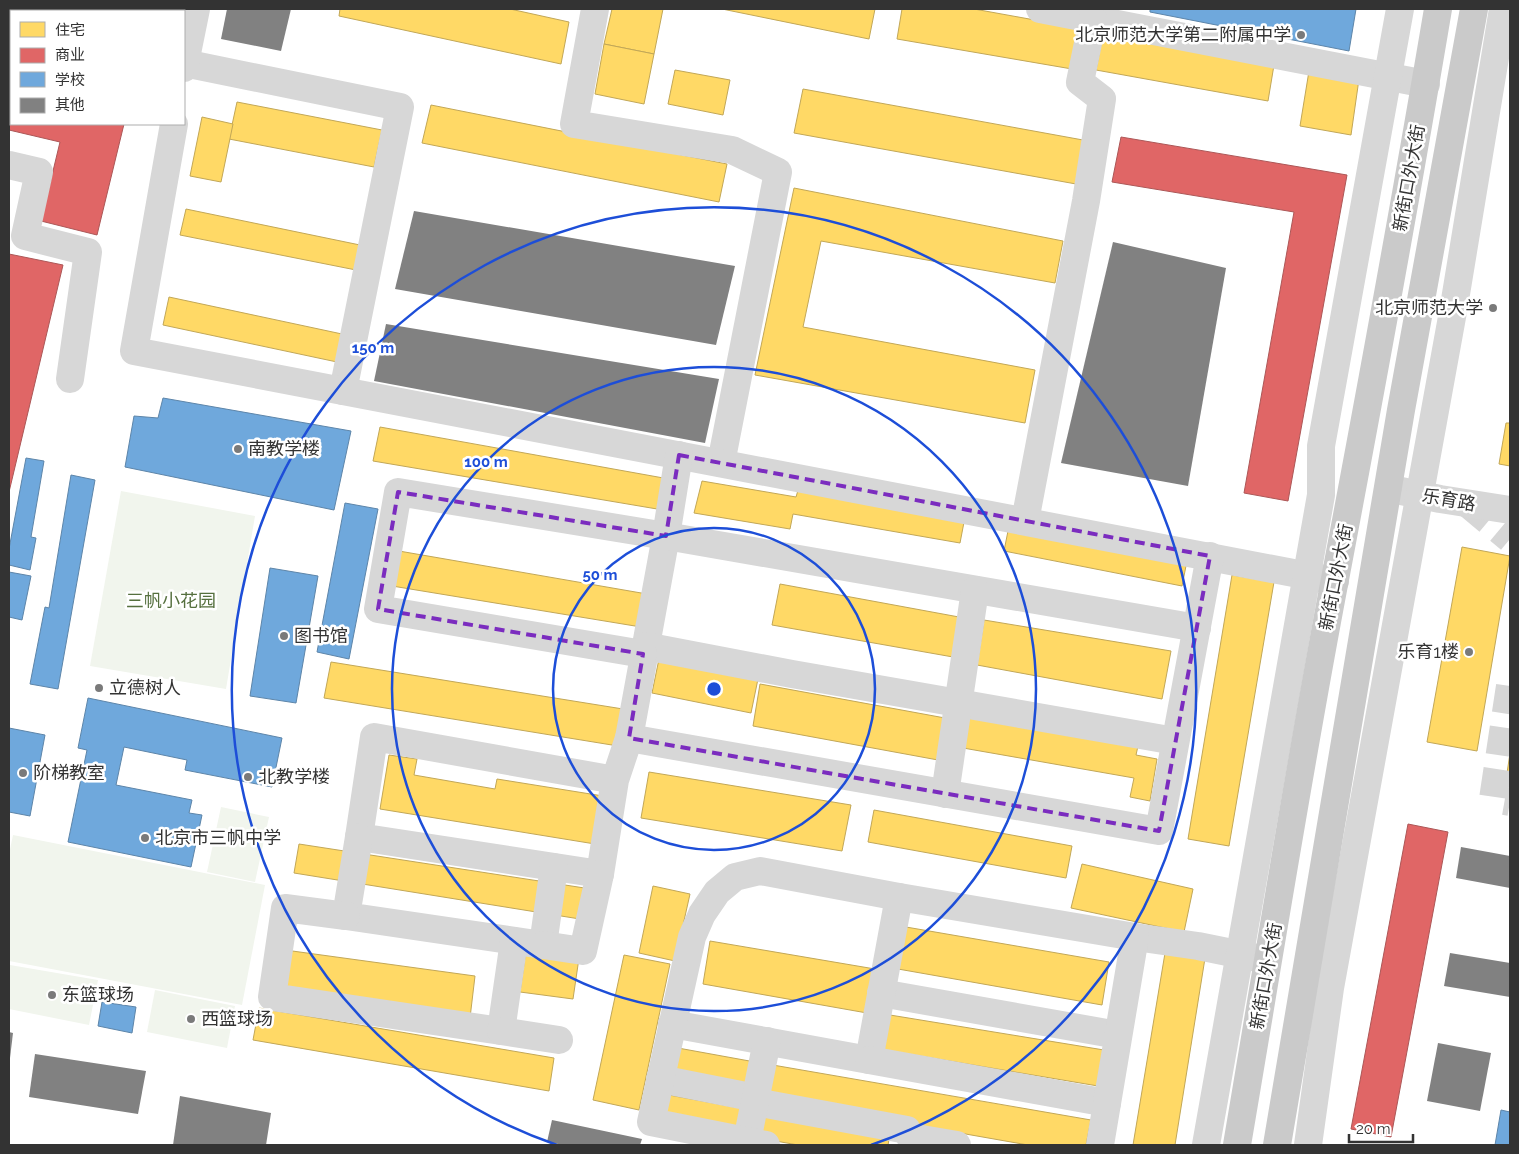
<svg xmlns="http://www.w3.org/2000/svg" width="1519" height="1154" font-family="Raleway,'Noto Sans SC',sans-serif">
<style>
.green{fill:#f1f5ed}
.homes{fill:#ffd966;stroke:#c2a757}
.shops{fill:#e06666;stroke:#ac5757}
.schools{fill:#6fa8dc;stroke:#5d85a9}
.building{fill:#818181}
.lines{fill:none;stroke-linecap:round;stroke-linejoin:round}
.minor-tunnel{stroke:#d6d6d6;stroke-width:28;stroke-dasharray:28 14;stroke-linecap:butt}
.minor{stroke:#d7d7d7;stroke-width:28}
.major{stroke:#cacaca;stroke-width:28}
.marked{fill:none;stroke:#7b2cbf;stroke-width:4;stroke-dasharray:10 6;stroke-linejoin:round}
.ring{fill:none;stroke:#1d4ed8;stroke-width:2.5}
.poi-dot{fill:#7a7a7a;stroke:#fff;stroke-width:2}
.labels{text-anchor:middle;stroke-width:5;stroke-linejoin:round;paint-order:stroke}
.poi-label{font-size:18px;fill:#333;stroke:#fff;text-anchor:start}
.street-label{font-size:18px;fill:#333;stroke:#fff}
.park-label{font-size:18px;fill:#56703f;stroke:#fff}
.centre{fill:#1d4ed8;stroke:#fff;stroke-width:2.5}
.ring-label{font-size:15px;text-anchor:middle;font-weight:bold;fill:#1d4ed8;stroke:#fff;stroke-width:5;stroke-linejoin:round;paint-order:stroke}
</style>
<rect width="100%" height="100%" fill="#fff"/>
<g class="green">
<polygon points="121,491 255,516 226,689 90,666"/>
<polygon points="221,807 269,817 255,882 207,872"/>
<polygon points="13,835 265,885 242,1005 9,961 9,854"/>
<polygon points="10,965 98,980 89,1025 9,1009"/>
<polygon points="155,990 235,1006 227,1048 147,1032"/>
</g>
<g class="homes">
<polygon points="51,9 165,9 164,11 63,11"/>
<polygon points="340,9 510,9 569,22 561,64 339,16"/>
<polygon points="612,9 663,9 654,54 604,44"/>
<polygon points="722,9 875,9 869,39"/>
<polygon points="902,9 974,9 1079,28 1072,69 897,39"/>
<polygon points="1103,34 1274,65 1268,101 1096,70"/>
<polygon points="604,44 654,54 644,104 595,94"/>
<polygon points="675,70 730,80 723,115 668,104"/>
<polygon points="1309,71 1359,79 1351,135 1300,126"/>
<polygon points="803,89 1083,140 1076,184 794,133"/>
<polygon points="237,102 382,130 374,167 229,139"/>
<polygon points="431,105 727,164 719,202 422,143"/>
<polygon points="202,117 233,124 221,182 190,176"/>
<polygon points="794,188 1063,241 1055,283 821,241 803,327 1035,370 1025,423 755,375"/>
<polygon points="186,209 360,245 356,270 180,235"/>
<polygon points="169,297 342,334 337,362 163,325"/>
<polygon points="1506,423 1510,423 1510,466 1499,464"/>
<polygon points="380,427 669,479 663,510 373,461"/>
<polygon points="702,481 796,497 799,487 965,517 960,543 793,514 790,529 694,513"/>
<polygon points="1009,526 1187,561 1182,586 1004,551"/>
<polygon points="1462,547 1510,556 1477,751 1427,742"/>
<polygon points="399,551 647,594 641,627 392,586"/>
<polygon points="1232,575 1274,582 1229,846 1188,839"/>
<polygon points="780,584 959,617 953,657 772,625"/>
<polygon points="984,620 1171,651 1162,699 977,665"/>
<polygon points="660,654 759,674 751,713 652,693"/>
<polygon points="331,662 623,709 618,746 324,698"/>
<polygon points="760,684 945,718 938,760 753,726"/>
<polygon points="969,715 1138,746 1136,755 1157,759 1150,801 1130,797 1134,778 963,748"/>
<polygon points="1510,753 1510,781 1506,780"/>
<polygon points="389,755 417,759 414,775 495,789 497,779 603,796 595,844 380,809"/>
<polygon points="649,772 851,805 842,851 641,818"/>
<polygon points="874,810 1072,846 1066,878 868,842"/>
<polygon points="299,844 591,889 586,920 294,873"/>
<polygon points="1082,864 1193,889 1184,932 1071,908"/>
<polygon points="653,886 690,894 675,961 639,953"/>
<polygon points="906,927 1109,962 1102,1005 898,969"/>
<polygon points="710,941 875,969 867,1013 703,984"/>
<polygon points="1166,947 1206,952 1175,1145 1133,1145"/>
<polygon points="285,950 475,976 470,1018 280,990"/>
<polygon points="526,950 579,958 573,999 520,992"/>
<polygon points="624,955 670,964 639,1110 593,1100"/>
<polygon points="259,1008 554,1058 549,1091 253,1040"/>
<polygon points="890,1015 1104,1050 1098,1086 884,1050"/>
<polygon points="678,1048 755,1062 749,1091 672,1076"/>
<polygon points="767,1064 1091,1120 1086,1145 1028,1145 761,1098"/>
<polygon points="669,1095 746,1109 741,1132 665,1117"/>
<polygon points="759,1111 890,1134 888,1145 798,1145 753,1137"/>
</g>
<g class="shops">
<polygon points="9,81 11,81 11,124 124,124 97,235 41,221 60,142 9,130"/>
<polygon points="1121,137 1347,175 1288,501 1244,493 1294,212 1112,182"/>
<polygon points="9,254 63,265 9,492"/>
<polygon points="1408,824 1448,832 1391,1137 1351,1129"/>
</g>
<g class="schools">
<polygon points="1150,9 1356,9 1349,51 1150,12"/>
<polygon points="163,398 351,431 334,510 125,467 134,416 158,418"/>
<polygon points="26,458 44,461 31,537 36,538 30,570 9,565 9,549"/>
<polygon points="71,475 95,480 58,689 30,684 45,607 49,608"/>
<polygon points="345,503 378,509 349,659 317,652"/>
<polygon points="270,568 318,576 296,703 250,696"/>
<polygon points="9,572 31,576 22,620 9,617"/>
<polygon points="88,698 282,738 272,787 185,770 187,760 124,747 116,785 192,800 189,813 202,815 191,867 68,842 87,750 78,748"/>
<polygon points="9,728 45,735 30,816 9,812"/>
<polygon points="102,1002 136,1007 132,1033 98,1026"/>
<polygon points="1501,1110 1510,1112 1510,1145 1495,1145"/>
</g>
<g class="building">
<polygon points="227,9 291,9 281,51 221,39"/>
<polygon points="414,211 735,266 716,345 395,289"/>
<polygon points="1113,242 1226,268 1188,486 1061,463"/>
<polygon points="386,324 719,379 705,443 374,381"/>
<polygon points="1461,847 1510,856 1510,888 1456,878"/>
<polygon points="1450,953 1510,963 1510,997 1444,986"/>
<polygon points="9,1032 13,1033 10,1058 9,1058"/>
<polygon points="1438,1043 1491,1053 1480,1111 1427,1101"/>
<polygon points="35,1054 146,1071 138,1114 29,1097"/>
<polygon points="180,1096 271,1113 266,1145 173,1145"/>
<polygon points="552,1120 642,1139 640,1145 564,1145 547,1142"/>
</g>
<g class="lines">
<g class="minor-tunnel">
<polyline points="1467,503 1510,539"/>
<polyline points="1510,686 1493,799 1510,802"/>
</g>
<g class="minor">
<polyline points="595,9 574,124 732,150 778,172 721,463"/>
<polyline points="1040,9 1426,84"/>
<polyline points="9,22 11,23"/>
<polyline points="184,63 400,107 343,391"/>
<polyline points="184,68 196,9"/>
<polyline points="174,124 134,351 1335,581"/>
<polyline points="9,165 39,172 25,236 88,252 70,379"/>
<polyline points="679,455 666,536 629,738 1159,831 1210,556"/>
<polyline points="1401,491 1440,499 1510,510"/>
<polyline points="1025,521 1086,201 1102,99 1080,82 1093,19"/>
<polyline points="645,646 792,674 1175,741"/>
<polyline points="643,654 378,609 398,492 666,536 1197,628"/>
<polyline points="615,780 374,737 359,837 600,874 615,780 629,738"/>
<polyline points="945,794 975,590"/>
<polyline points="359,837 346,916 543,945 554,867"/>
<polyline points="346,916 285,908 272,997 501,1031 514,941"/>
<polyline points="1135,937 1198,946 1257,958"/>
<polyline points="543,945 583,951 600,874"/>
<polyline points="881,993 1118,1035"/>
<polyline points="672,1024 869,1060 899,897"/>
<polyline points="501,1031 559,1040"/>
<polyline points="869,1060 1107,1103"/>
<polyline points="660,1079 756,1098"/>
<polyline points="755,1102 907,1130 910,1137 957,1145"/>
<polyline points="747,1141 767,1041"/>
<polyline points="766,1145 651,1122 692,937 702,914 717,892 735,877 760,871 899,897 1135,937 1100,1145"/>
<polyline points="1206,1145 1321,495 1321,446 1400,9"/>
<polyline points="1308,1145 1330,988 1454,306 1503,9"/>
</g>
<g class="major">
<path d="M1237,1145C1269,957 1299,767 1335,579C1371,389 1406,199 1438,9"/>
<polyline points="1277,1145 1401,410 1474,9"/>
</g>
</g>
<path class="marked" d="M679,455L1210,556L1159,831L629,738L643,654L378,609L398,492L666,536Z"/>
<g class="ring">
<circle cx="714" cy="689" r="161"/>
<circle cx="714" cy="689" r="322"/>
<path d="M557 1145A482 482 0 1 1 871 1145"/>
</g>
<g class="poi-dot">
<circle cx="1301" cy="35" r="5"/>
<circle cx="1493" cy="308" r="5"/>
<circle cx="238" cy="449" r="5"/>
<circle cx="284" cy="636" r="5"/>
<circle cx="1469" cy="652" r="5"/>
<circle cx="99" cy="688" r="5"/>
<circle cx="23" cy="773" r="5"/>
<circle cx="248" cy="777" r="5"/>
<circle cx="145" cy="838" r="5"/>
<circle cx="52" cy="995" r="5"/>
<circle cx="191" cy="1019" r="5"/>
</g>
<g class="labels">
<g class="poi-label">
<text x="1291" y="41" text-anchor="end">北京师范大学第二附属中学</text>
<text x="1483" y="314" text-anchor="end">北京师范大学</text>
<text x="248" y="455">南教学楼</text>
<text x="294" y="642">图书馆</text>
<text x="1459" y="658" text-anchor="end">乐育1楼</text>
<text x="109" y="694">立德树人</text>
<text x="33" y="779">阶梯教室</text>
<text x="258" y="783">北教学楼</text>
<text x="155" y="844">北京市三帆中学</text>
<text x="62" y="1001">东篮球场</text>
<text x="201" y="1025">西篮球场</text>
</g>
<g class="street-label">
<text transform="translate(1409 178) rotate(-80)" y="6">新街口外大街</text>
<text transform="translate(1449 500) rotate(10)" y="6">乐育路</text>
<text transform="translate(1336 577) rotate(-79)" y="6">新街口外大街</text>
<text transform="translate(1266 976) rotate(-80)" y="6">新街口外大街</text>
</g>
<g class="park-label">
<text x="171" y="607">三帆小花园</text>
</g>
</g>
<circle cx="714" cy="689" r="8" class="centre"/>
<g class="ring-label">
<text x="373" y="353">150 m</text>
<text x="486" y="467">100 m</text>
<text x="600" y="580">50 m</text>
</g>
<rect width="1519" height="1154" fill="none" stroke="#333333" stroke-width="20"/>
<rect x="10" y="10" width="175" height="115" fill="#ffffff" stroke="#adadad"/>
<rect x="20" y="22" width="25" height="15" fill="#ffd966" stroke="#adadad"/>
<text x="55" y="35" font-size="15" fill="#333333">住宅</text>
<rect x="20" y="48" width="25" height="15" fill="#e06666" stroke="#adadad"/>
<text x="55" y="60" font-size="15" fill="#333333">商业</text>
<rect x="20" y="72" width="25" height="15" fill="#6fa8dc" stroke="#adadad"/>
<text x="55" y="85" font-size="15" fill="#333333">学校</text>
<rect x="20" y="98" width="25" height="15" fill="#818181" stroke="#adadad"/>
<text x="55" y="110" font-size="15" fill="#333333">其他</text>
<path d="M1349 1134v8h64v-8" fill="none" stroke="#333333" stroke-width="2.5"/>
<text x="1356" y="1134" font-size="15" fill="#333333" stroke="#ffffff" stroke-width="4" paint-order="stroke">20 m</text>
</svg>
